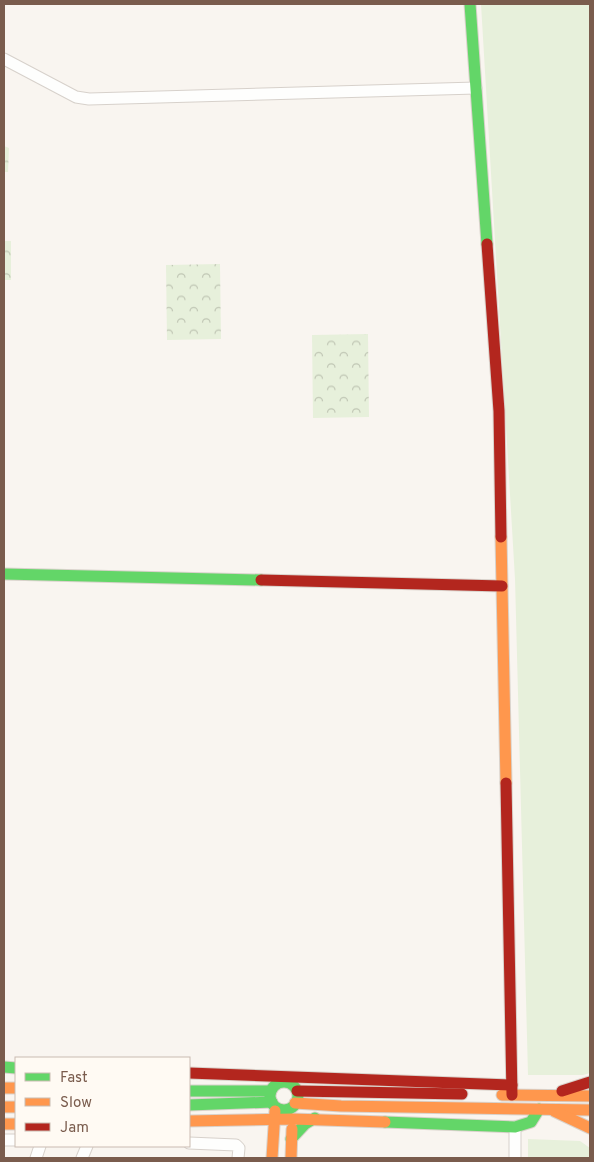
<svg xmlns="http://www.w3.org/2000/svg" width="594" height="1162" font-family="Overpass,sans-serif">
<style>
.grass{fill:#e7f0db}
.park{fill:url(#park-crowns)}
.lines{fill:none;stroke-linecap:round;stroke-linejoin:round}
.street-casing{stroke:#d7d1cb;stroke-width:13}
.fast-casing{stroke:#d9d2cb;stroke-width:13}
.slow-casing{stroke:#d9d2cb;stroke-width:13}
.jam-casing{stroke:#d9d2cb;stroke-width:13}
.street{stroke:#fefefd;stroke-width:11}
.fast{stroke:#63d668;stroke-width:11}
.slow{stroke:#ff974d;stroke-width:11}
.jam{stroke:#b3261e;stroke-width:11}
</style>
<defs>
<pattern id="park-crowns" width="20" height="18" patternUnits="userSpaceOnUse" patternTransform="scale(1.25)"><rect width="20" height="18" fill="#e7f0db"/><path d="M2 6a3 3 0 1 1 6 0M12 15a3 3 0 1 1 6 0" fill="none" stroke="#c0c6b4"/></pattern>
</defs>
<rect width="100%" height="100%" fill="#f9f5f0"/>
<g class="grass">
<polygon points="481,4 590,4 590,1073 583,1075 528,1075 515,579"/>
<polygon points="528,1139 580,1141 590,1148 590,1158 528,1158"/>
</g>
<g class="park">
<polygon points="4,146 9,148 8,172 4,172"/>
<rect x="4" y="241" width="7" height="39"/>
<polygon points="220,264 221,339 167,340 166,265"/>
<polygon points="368,334 369,417 313,418 312,335"/>
</g>
<g class="lines">
<defs>
<g id="street">
<polyline points="4,59 76,97 89,99 476,88"/>
<polyline points="515,1127 515,1158"/>
<polyline points="4,1140 16,1140"/>
<polyline points="189,1143 236,1145 239,1148 238,1158"/>
<polyline points="36,1158 40,1146"/>
<polyline points="82,1158 87,1146"/>
</g>
<g id="fast">
<polyline points="470,4 487,244"/>
<polyline points="4,574 261,580"/>
<polyline points="4,1067 16,1068"/>
<circle cx="284" cy="1096" r="14"/>
<polyline points="189,1091 271,1091"/>
<polyline points="189,1105 272,1102"/>
<polyline points="385,1122 515,1127 531,1122 539,1109"/>
<polyline points="291,1139 305,1124 315,1118"/>
</g>
<g id="slow">
<polyline points="501,537 506,783"/>
<polyline points="4,1088 16,1088"/>
<polyline points="502,1095 590,1096"/>
<polyline points="295,1103 341,1106 590,1110"/>
<polyline points="4,1107 16,1107"/>
<polyline points="554,1111 590,1128"/>
<polyline points="189,1121 292,1119 385,1122"/>
<polyline points="4,1124 16,1124"/>
<polyline points="272,1158 275,1111"/>
<polyline points="291,1158 292,1129"/>
</g>
<g id="jam">
<polyline points="487,244 499,411 501,537"/>
<polyline points="261,580 502,586"/>
<polyline points="506,783 512,1095"/>
<polyline points="189,1073 512,1085"/>
<polyline points="297,1091 462,1094"/>
<polyline points="562,1091 590,1082"/>
</g>
</defs>
<use href="#street" class="street-casing"/>
<use href="#fast" class="fast-casing"/>
<use href="#slow" class="slow-casing"/>
<use href="#jam" class="jam-casing"/>
<use href="#street" class="street"/>
<use href="#fast" class="fast"/>
<use href="#slow" class="slow"/>
<use href="#jam" class="jam"/>
</g>
<rect width="594" height="1162" fill="none" stroke="#7a5c4d" stroke-width="10"/>
<rect x="15" y="1057" width="175" height="90" fill="#fffaf3" stroke="#cabbb1"/>
<rect x="25" y="1073" width="25" height="8" fill="#63d668" stroke="#cabbb1"/>
<text x="60" y="1082" font-size="15" fill="#7a5c4d">Fast</text>
<rect x="25" y="1098" width="25" height="8" fill="#ff974d" stroke="#cabbb1"/>
<text x="60" y="1107" font-size="15" fill="#7a5c4d">Slow</text>
<rect x="25" y="1123" width="25" height="8" fill="#b3261e" stroke="#cabbb1"/>
<text x="60" y="1132" font-size="15" fill="#7a5c4d">Jam</text>
</svg>
